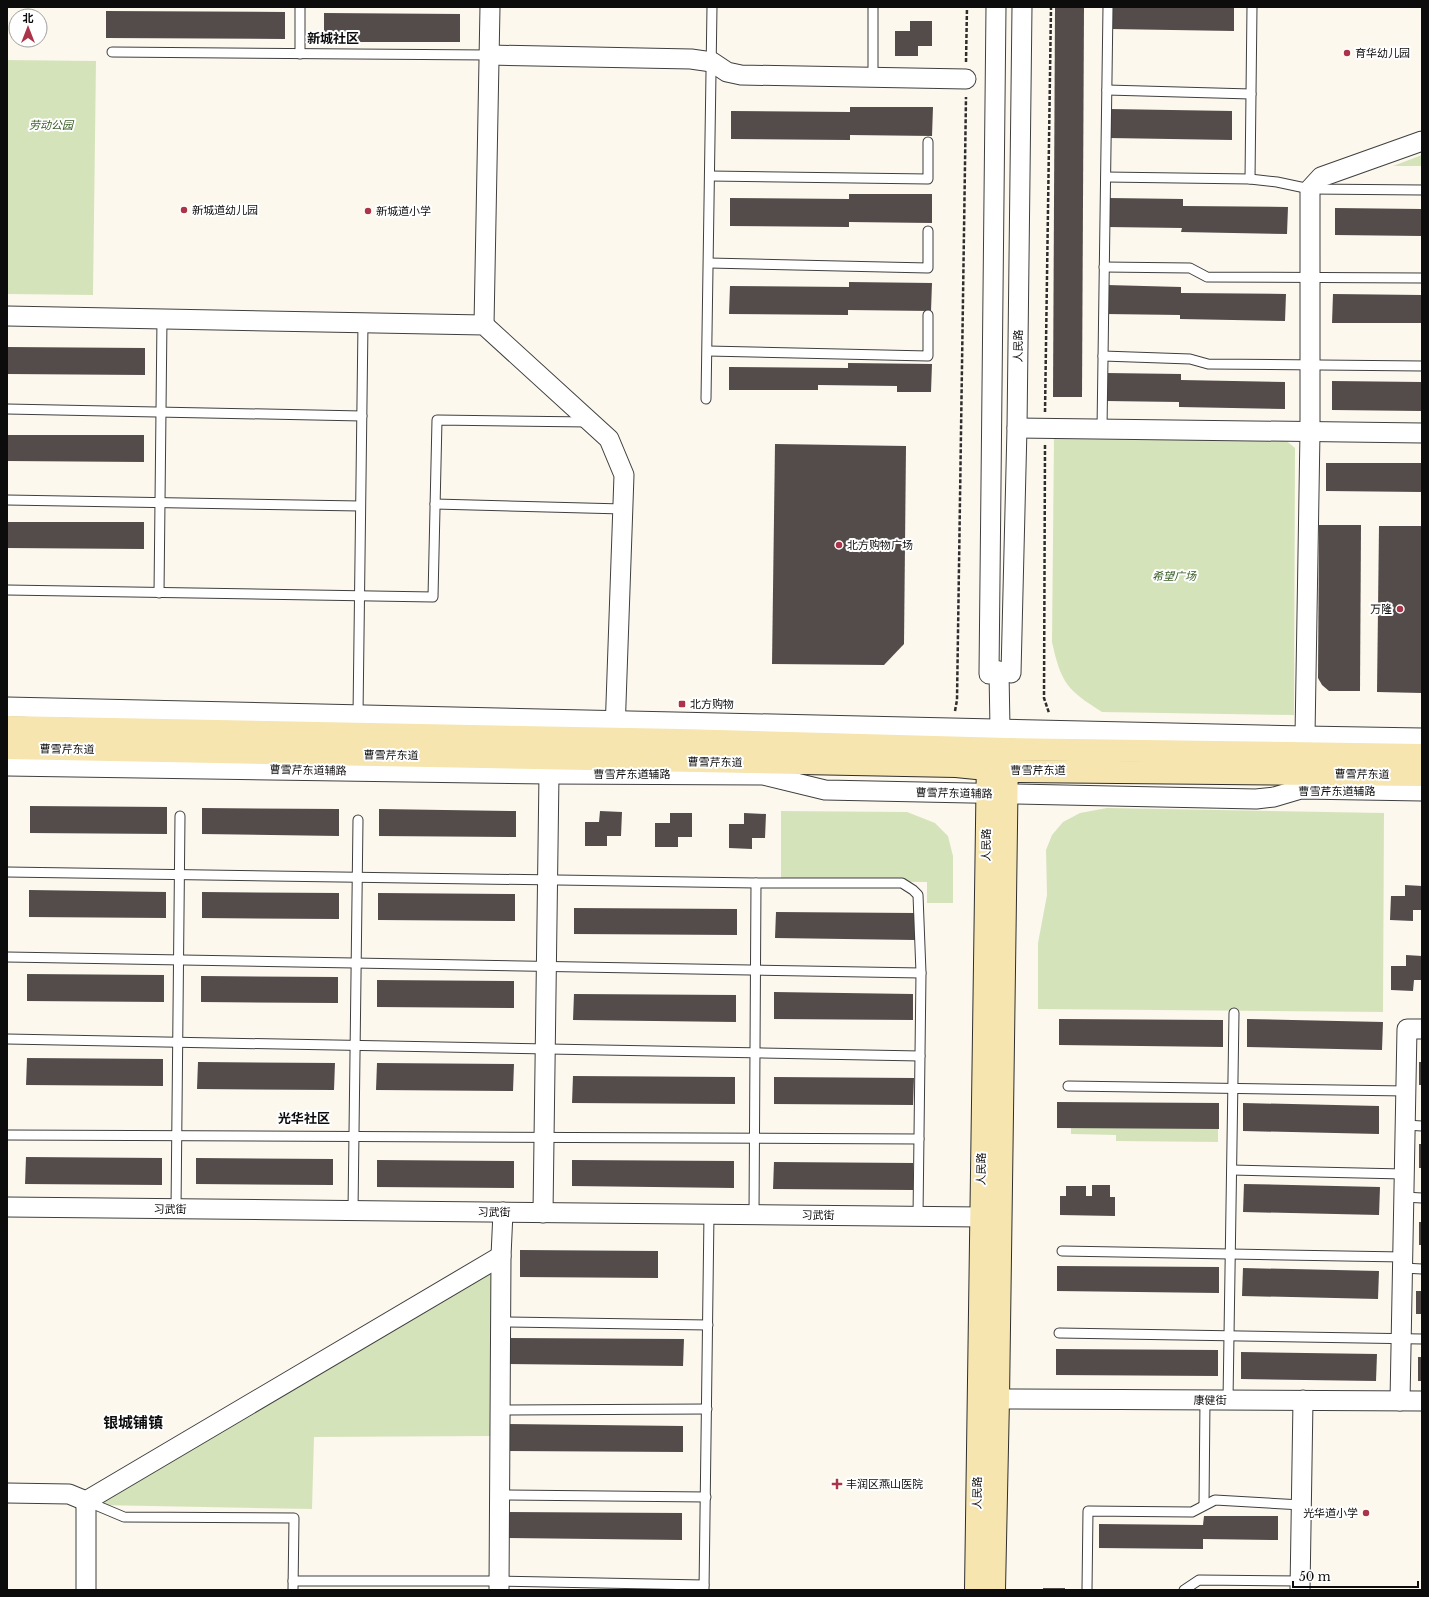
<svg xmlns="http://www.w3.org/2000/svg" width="1429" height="1597" font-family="'Libre Baskerville','Noto Sans SC',serif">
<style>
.green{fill:#d5e3bb}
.building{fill:#534c4a}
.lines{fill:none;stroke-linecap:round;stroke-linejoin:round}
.lane-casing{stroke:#3f3f3f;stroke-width:11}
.street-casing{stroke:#3f3f3f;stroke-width:21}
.secondary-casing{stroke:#2e2e2e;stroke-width:24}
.path{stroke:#2e2e2e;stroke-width:2.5;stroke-dasharray:4 2;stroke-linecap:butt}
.lane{stroke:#fff;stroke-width:9}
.street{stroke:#fff;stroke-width:19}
.secondary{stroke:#f6e5af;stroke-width:22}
.poi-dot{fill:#ac3449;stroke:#fff;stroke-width:1.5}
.labels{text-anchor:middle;stroke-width:4;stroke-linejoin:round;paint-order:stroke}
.poi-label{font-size:11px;fill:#0c0c0c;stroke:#fff;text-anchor:start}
.park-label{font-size:11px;font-style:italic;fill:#375c24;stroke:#fff}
.street-label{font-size:11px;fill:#0c0c0c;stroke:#fff}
.quarter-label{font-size:13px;font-weight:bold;fill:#0c0c0c;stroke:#fff}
.district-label{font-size:15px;font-weight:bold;fill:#0c0c0c;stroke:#fff}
</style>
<rect width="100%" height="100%" fill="#fdf8ed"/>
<g class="green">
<polygon points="7,60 96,61 93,295 7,294"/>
<polygon points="1422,155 1422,166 1393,166"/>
<path d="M1054,436L1283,438L1295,448L1294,715L1102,712C1067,690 1061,683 1052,642Z"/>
<polygon points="1107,808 1384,813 1383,1012 1038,1009 1038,943 1047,895 1046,850 1052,835 1063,822 1080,813"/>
<polygon points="781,811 907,812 935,823 948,836 953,856 953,903 927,903 927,882 781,881"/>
<polygon points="1071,1126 1218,1127 1218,1142 1116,1141 1116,1135 1071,1134"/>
<polygon points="496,1252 492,1436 314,1437 312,1509 98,1505 97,1494"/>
</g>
<g class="building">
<polygon points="1055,7 1084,7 1082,397 1053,397"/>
<polygon points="1111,7 1234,7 1234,31 1111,29"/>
<polygon points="106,11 285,12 285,39 106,38"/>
<polygon points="324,13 460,14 460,42 324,42"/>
<polygon points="910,21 932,21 932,46 918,46 918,56 895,56 895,31 910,31"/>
<polygon points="850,107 933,107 932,136 850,135 850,140 731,139 731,111 850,112"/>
<polygon points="1110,109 1232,111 1232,140 1109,138"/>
<polygon points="849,194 932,194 932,223 849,222 849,227 730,226 730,198 849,199"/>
<polygon points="1109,198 1183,199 1183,206 1288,207 1287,234 1181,232 1182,228 1108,227"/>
<polygon points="1335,208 1422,209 1422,236 1335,235"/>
<polygon points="849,282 932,283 931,311 848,310 848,315 729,314 730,286 849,287"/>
<polygon points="1107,285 1181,287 1181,293 1286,294 1285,321 1180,319 1180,315 1106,314"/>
<polygon points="1333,294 1422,295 1422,323 1332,323"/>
<polygon points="7,347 145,348 145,375 7,374"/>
<polygon points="848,363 932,364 931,392 897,392 897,386 818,385 818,390 729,390 729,367 848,368"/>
<polygon points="1106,373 1181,374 1181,380 1285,382 1285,409 1179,407 1179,402 1106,401"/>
<polygon points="1332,381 1422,382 1422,411 1332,410"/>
<polygon points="7,435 144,435 144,462 7,461"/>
<polygon points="775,444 906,446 904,644 884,665 772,664"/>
<polygon points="1326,463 1422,463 1422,492 1326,491"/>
<polygon points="7,522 144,522 144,549 7,548"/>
<polygon points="1319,525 1361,525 1360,691 1329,691 1322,685 1318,678"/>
<polygon points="1379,526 1422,526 1422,693 1377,692"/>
<polygon points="30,806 167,807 167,834 30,833"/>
<polygon points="202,808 339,809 339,836 202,834"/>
<polygon points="379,809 516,811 516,837 379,836"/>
<polygon points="600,811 622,812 621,836 607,836 607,846 585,846 585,822 599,822"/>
<polygon points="670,813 692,813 692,837 678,837 678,847 655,847 655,823 670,823"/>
<polygon points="744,813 766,814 765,838 752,838 752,849 729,848 729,824 744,824"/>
<polygon points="1405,885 1422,886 1422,910 1413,910 1413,921 1390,920 1391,896 1405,896"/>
<polygon points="29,890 166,892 166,918 29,917"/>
<polygon points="202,892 339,893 339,919 202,918"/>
<polygon points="378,893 515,894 515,921 378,920"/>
<polygon points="574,908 737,909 737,935 574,934"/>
<polygon points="776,912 915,913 915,940 775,938"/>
<polygon points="1406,955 1422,956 1422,980 1414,980 1413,991 1391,990 1391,966 1406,966"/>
<polygon points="27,974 164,975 164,1002 27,1001"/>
<polygon points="201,976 338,977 338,1003 201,1002"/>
<polygon points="377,980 514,981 514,1008 377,1007"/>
<polygon points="774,992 913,994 913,1020 774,1019"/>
<polygon points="574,994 736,995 736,1022 573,1020"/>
<polygon points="1059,1019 1223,1020 1223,1047 1059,1045"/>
<polygon points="1247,1019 1383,1022 1382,1050 1247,1047"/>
<polygon points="27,1058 163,1059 163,1086 26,1085"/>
<polygon points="198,1062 335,1063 334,1090 197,1089"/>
<rect x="1419" y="1062" width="3" height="23"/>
<polygon points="377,1063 514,1064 513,1091 376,1090"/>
<polygon points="573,1076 735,1077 735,1104 572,1103"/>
<polygon points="774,1077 914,1078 913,1105 774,1104"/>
<polygon points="1057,1102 1219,1103 1219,1129 1057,1128"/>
<polygon points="1243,1103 1379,1106 1379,1134 1243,1131"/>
<rect x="1419" y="1144" width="3" height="24"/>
<polygon points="26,1157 162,1158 162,1185 25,1184"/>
<polygon points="196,1158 333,1159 333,1185 196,1184"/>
<polygon points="377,1160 514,1161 514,1188 377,1187"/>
<polygon points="572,1160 734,1161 734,1188 572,1186"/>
<polygon points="774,1162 913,1163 913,1190 773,1189"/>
<polygon points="1244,1184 1380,1187 1379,1215 1243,1212"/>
<polygon points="1092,1185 1110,1185 1110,1197 1115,1197 1115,1216 1060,1215 1060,1196 1066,1196 1066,1186 1086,1186 1086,1196 1092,1196"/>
<rect x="1419" y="1222" width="3" height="23"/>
<polygon points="520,1250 658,1251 658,1278 520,1277"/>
<polygon points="1057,1266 1219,1267 1219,1293 1057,1291"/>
<polygon points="1243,1268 1379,1271 1378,1299 1242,1296"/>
<rect x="1416" y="1291" width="6" height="23"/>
<polygon points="509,1338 684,1339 683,1366 508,1364"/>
<polygon points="1056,1349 1218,1350 1218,1376 1056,1375"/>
<polygon points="1241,1352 1377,1354 1376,1381 1241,1379"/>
<rect x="1418" y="1357" width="4" height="24"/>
<polygon points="508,1424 683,1426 683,1452 508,1451"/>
<polygon points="507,1512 682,1513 682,1540 507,1538"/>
<polygon points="1204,1516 1278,1516 1278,1540 1203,1539 1203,1549 1099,1548 1099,1524 1203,1525"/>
<rect x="1043" y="1588" width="22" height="2"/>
</g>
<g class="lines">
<defs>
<g id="lane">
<polyline points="112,52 489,55"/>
<polyline points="300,54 300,7"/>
<polyline points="873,77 873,7"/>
<polyline points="1107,90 1251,94"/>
<polyline points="710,176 928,179 928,142"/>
<polyline points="1106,177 1250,179 1277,182 1310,189 1422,190"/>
<polyline points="1250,179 1252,7"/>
<polyline points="709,263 928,268 928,231"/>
<polyline points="1104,267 1190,268 1207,277 1422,278"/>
<polyline points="708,351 928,356 928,315"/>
<polyline points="1103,356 1190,359 1208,364 1422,366"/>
<polyline points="706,399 712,7"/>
<polyline points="7,409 362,416"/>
<polyline points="1102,429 1108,7"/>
<polyline points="7,500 360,506"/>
<polyline points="435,504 623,509"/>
<polyline points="7,590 433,597 437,420 589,422"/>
<polyline points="159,593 162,319"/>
<polyline points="358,715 363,323"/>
<polyline points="7,872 756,883 902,883 913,890 918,895 921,973 918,1216"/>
<polyline points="7,957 921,973"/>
<polyline points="7,1039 920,1056"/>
<polyline points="1068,1086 1406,1091"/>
<polyline points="1405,1125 1422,1126"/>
<polyline points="7,1135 919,1139"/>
<polyline points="1232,1170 1404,1174"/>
<polyline points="1404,1197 1422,1198"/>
<polyline points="176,1209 180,816"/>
<polyline points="353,1211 358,820"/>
<polyline points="754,1215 756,883"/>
<polyline points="1062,1251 1403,1257"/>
<polyline points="1403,1268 1422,1269"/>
<polyline points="501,1322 708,1325"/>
<polyline points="1059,1333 1422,1339"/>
<polyline points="1228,1400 1234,1013"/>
<polyline points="500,1410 707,1409"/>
<polyline points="500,1495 706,1497"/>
<polyline points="86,1501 124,1517 294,1518 293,1590"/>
<polyline points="1204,1505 1205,1400"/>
<polyline points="293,1581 499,1581 704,1585"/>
<polyline points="704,1590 709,1214"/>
<polyline points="1087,1590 1088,1511 1192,1512 1215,1500 1302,1505"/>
<polyline points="1184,1590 1199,1580 1301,1581"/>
</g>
<g id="street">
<polyline points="996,7 989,674 999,671 1011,673 1017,428 1022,7"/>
<polyline points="489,55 691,59 712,62 727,72 741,75 966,79"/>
<polyline points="7,316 484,325 609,439 624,475 615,732"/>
<polyline points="484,325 490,7"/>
<polyline points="1017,428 1422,433"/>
<polyline points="999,671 1000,729"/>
<polyline points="7,707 1305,736 1422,738"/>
<polyline points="1305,736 1310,432 1310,189 1321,177 1422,141"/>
<polyline points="7,766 549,774 763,775 825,790 1256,799 1274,797 1301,789 1422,791"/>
<polyline points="7,1207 981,1217"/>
<polyline points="543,1213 549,774"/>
<polyline points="998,1399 1422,1401"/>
<polyline points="1400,1401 1407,1029 1422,1029"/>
<polyline points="7,1493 69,1494 86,1501"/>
<polyline points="86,1590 86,1501 501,1256"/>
<polyline points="499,1590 501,1256 503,1212"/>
<polyline points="1300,1590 1303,1400"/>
</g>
<g id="secondary">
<polyline points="7,727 681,740 1007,749 1422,755"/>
<polyline points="7,748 956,766 1007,771 1422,775"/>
<polyline points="976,1590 988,755"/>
<polyline points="994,1590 998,1399 1007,755"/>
</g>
</defs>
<use href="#lane" class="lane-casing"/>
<use href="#street" class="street-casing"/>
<use href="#secondary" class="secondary-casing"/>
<g class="path">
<polyline points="966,62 967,7"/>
<polyline points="1045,412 1051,7"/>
<polyline points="1045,445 1044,698 1049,713"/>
<polyline points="955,711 957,700 966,97"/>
</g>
<use href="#lane" class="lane"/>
<use href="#street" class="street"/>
<use href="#secondary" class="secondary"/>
</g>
<g class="poi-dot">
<circle cx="1347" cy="53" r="4"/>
<circle cx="184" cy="210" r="4"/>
<circle cx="368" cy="211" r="4"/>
<circle cx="839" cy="545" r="4"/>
<circle cx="1400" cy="609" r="4"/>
<rect x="678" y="700" width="8" height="8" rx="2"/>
<path d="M835 1478h4v4h4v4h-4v4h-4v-4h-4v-4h4z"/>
<circle cx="1366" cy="1513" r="4"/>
</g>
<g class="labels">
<g class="poi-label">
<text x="1355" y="57">育华幼儿园</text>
<text x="192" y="214">新城道幼儿园</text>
<text x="376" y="215">新城道小学</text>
<text x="847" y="549">北方购物广场</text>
<text x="1392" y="613" text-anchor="end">万隆</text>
<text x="690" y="708">北方购物</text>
<text x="846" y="1488">丰润区燕山医院</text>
<text x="1358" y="1517" text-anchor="end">光华道小学</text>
</g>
<g class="park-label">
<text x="51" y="129">劳动公园</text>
<text x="1174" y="580">希望广场</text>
</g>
<g class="street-label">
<text transform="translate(1018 346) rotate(-89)" y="4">人民路</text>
<text transform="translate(67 749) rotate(1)" y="4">曹雪芹东道</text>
<text transform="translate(391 755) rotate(1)" y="4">曹雪芹东道</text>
<text transform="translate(715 762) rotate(1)" y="4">曹雪芹东道</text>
<text transform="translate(308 770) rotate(1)" y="4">曹雪芹东道辅路</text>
<text x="1038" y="774">曹雪芹东道</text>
<text x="632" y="778">曹雪芹东道辅路</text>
<text transform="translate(1362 774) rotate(1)" y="4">曹雪芹东道</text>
<text x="1337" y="795">曹雪芹东道辅路</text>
<text transform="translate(954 793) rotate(1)" y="4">曹雪芹东道辅路</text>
<text transform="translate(986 845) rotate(-89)" y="4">人民路</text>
<text transform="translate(981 1169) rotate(-89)" y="4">人民路</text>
<text transform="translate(170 1209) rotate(1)" y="4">习武街</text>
<text transform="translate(494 1212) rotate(1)" y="4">习武街</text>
<text transform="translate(818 1215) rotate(1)" y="4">习武街</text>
<text x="1210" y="1404">康健街</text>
<text transform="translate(977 1493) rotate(-89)" y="4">人民路</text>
</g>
<g class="quarter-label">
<text x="333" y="43">新城社区</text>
<text x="304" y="1123">光华社区</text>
</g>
<g class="district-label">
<text x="133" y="1428">银城铺镇</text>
</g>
</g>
<rect width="1429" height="1597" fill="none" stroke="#0c0c0c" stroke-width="16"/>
<g transform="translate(28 28)"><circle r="19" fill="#ffffff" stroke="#9e9e9e"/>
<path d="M0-3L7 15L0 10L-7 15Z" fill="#ac3449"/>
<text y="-6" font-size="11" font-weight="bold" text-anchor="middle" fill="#0c0c0c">北</text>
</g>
<path d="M1293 1581v6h125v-6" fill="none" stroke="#0c0c0c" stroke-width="2"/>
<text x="1299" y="1581" font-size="12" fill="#0c0c0c" stroke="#ffffff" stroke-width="3" paint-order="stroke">50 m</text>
</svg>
